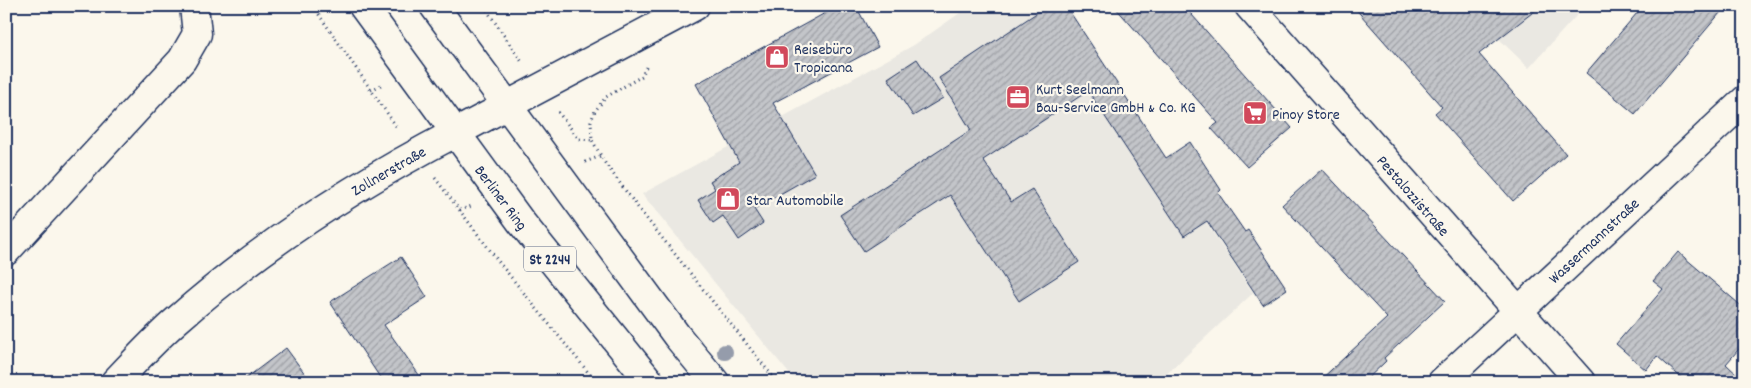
<svg xmlns="http://www.w3.org/2000/svg" width="1751" height="388" font-family="Dekko,sans-serif">
<style>
.built{fill:#eae8e2}
.building{fill:url(#building-hatch);stroke:#1b2f5e}
.lines{fill:none;stroke-linecap:round;stroke-linejoin:round}
.minor-casing{stroke:#1b2f5e;stroke-width:31}
.tertiary-casing{stroke:#1b2f5e;stroke-width:31}
.primary-casing{stroke:#1b2f5e;stroke-width:31}
.path{stroke:#1b2f5e;stroke-width:3;stroke-dasharray:1 4;stroke-linecap:butt}
.minor{stroke:#fbf7ec;stroke-width:28}
.tertiary{stroke:#fbf7ec;stroke-width:28}
.primary{stroke:#fbf7ec;stroke-width:28}
.tree{fill:#959cab}
.labels{text-anchor:middle;stroke-width:4.5;stroke-linejoin:round;paint-order:stroke}
.shield{fill:#fbf7ec;stroke:#5e6b89;stroke-width:1}
.shield-label{font-size:15px;font-weight:bold;fill:#1b2f5e}
.poi-label{font-size:16px;fill:#1b2f5e;stroke:#fbf7ec;text-anchor:start}
.street-label{font-size:16px;fill:#1b2f5e;stroke:#fbf7ec}
</style>
<defs>
<pattern id="building-hatch" width="6" height="6" patternUnits="userSpaceOnUse" patternTransform="scale(1.25)"><rect width="6" height="6" fill="#c3c5c9"/><path d="M-1 1l2-2M0 6l6-6M5 7l2-2" fill="none" stroke="#9ea0a6"/></pattern>
</defs>
<rect width="100%" height="100%" fill="#fbf7ec"/>
<filter id="ink" filterUnits="userSpaceOnUse"><feTurbulence type="fractalNoise" baseFrequency=".02" numOctaves="2"/><feDisplacementMap in="SourceGraphic" scale="10" xChannelSelector="R" yChannelSelector="G"/><feConvolveMatrix kernelMatrix="1 2 1 2 8 2 1 2 1" color-interpolation-filters="sRGB"/></filter>
<g filter="url(#ink)">
<g class="built">
<polygon points="970,6 1063,6 1253,293 1158,382 796,382 642,194 914,45"/>
<polygon points="1465,6 1585,6 1529,68"/>
</g>
<g class="building">
<polygon points="838,6 856,6 878,47 773,103 815,174 754,209 763,223 739,240 723,216 713,223 698,200 715,189 710,181 739,162 696,84"/>
<polygon points="1047,6 1066,6 1166,158 1190,142 1221,190 1218,193 1245,232 1248,230 1287,289 1263,305 1207,221 1184,236 1088,91 983,160 1011,202 1032,189 1079,262 1019,301 950,195 864,251 840,215 971,130 939,78"/>
<polygon points="1114,6 1184,6 1292,128 1247,167 1211,128 1218,123"/>
<polygon points="1353,6 1541,6 1479,54 1566,154 1513,201 1435,113 1442,107"/>
<polygon points="1643,6 1726,6 1635,114 1586,73"/>
<polygon points="917,59 943,98 913,116 888,78"/>
<polygon points="1322,169 1445,301 1384,358 1386,361 1364,382 1318,382 1387,318 1282,205"/>
<polygon points="1678,252 1745,309 1745,342 1726,364 1745,382 1686,382 1657,356 1646,370 1616,344 1663,289 1653,281"/>
<polygon points="401,257 427,297 384,325 424,382 383,382 330,302"/>
<polygon points="286,348 311,382 241,382"/>
</g>
<g class="lines">
<defs>
<g id="minor">
<polyline points="1249,6 1581,382"/>
<polyline points="6,251 182,60 197,34 194,6"/>
<path d="M115,382C135,361 155,339 177,320C261,246 355,185 455,133"/>
<polyline points="1442,382 1745,100"/>
</g>
<polyline id="tertiary" points="455,133 695,6"/>
<g id="primary">
<polyline points="363,6 521,222 650,382"/>
<polyline points="434,6 677,336 715,382"/>
</g>
</defs>
<use href="#minor" class="minor-casing"/>
<use href="#tertiary" class="tertiary-casing"/>
<use href="#primary" class="primary-casing"/>
<g class="path">
<polyline points="313,6 398,129"/>
<polyline points="484,6 522,62"/>
<polyline points="646,67 642,76 606,97 595,111 591,121 592,140 605,163 639,209 777,382"/>
<polyline points="371,90 383,84"/>
<polyline points="558,112 579,139 592,140"/>
<polyline points="585,162 601,156"/>
<polyline points="435,178 502,266 596,382"/>
<polyline points="460,210 472,206"/>
</g>
<use href="#minor" class="minor"/>
<use href="#tertiary" class="tertiary"/>
<use href="#primary" class="primary"/>
</g>
<circle class="tree" cx="725" cy="352" r="8"/>
</g>
<defs>
<symbol id="shop-square" viewBox="-11 -11 22 22"><rect x="-9" y="-9" width="18" height="18" rx="4" fill="#d1495b" stroke="#fbf7ec"/><path d="M-5-2.5h2.3a2.7 3.5 0 0 1 5.4 0H5L5.5 6h-11ZM-1.5-2.5h3a1.5 2.3 0 0 0-3 0Z" fill="#fff"/></symbol>
<symbol id="office-square" viewBox="-11 -11 22 22"><rect x="-9" y="-9" width="18" height="18" rx="4" fill="#d1495b" stroke="#fbf7ec"/><path d="M-6-3h4V-5.5h4V-3h4V5H-6ZM-1-4.5V-3h2v-1.5ZM-6 0V1H6V0Z" fill="#fff"/></symbol>
<symbol id="supermarket-square" viewBox="-11 -11 22 22"><rect x="-9" y="-9" width="18" height="18" rx="4" fill="#d1495b" stroke="#fbf7ec"/><path d="M-6-5.5h2.5l.6 2H6L4.5 2H-2.5L-4.4-4H-6ZM-1.5 3.2a1.3 1.3 0 1 0 .1 0ZM3 3.2a1.3 1.3 0 1 0 .1 0Z" fill="#fff"/></symbol>
</defs>
<g fill-rule="evenodd">
<use href="#shop-square" x="763" y="43" width="28" height="28"/>
<use href="#office-square" x="1004" y="83" width="28" height="28"/>
<use href="#supermarket-square" x="1241" y="99" width="28" height="28"/>
<use href="#shop-square" x="714" y="185" width="28" height="28"/>
</g>
<g class="labels">
<rect class="shield" x="524" y="246.5" width="52" height="25" rx="4"/>
<g class="shield-label">
<text x="550" y="264">St 2244</text>
</g>
<g class="poi-label">
<text x="794" y="54">Reisebüro<tspan x="794" dy="18">Tropicana</tspan></text>
<text x="1036" y="94">Kurt Seelmann<tspan x="1036" dy="18">Bau-Service GmbH &amp; Co. KG</tspan></text>
<text x="1272" y="119">Pinoy Store</text>
<text x="746" y="205">Star Automobile</text>
</g>
<g class="street-label">
<text transform="translate(388 170) rotate(-30)" y="6">Zollnerstraße</text>
<text transform="translate(1414 195) rotate(49)" y="6">Pestalozzistraße</text>
<text transform="translate(502 197) rotate(53)" y="6">Berliner Ring</text>
<text transform="translate(1593 240) rotate(-43)" y="6">Wassermannstraße</text>
</g>
</g>
<rect width="1751" height="388" fill="none" stroke="#fbf7ec" stroke-width="25"/>
<rect x="12" y="12" width="1726" height="363" fill="none" stroke="#1b2f5e" stroke-width="2" filter="url(#ink)"/>
</svg>
